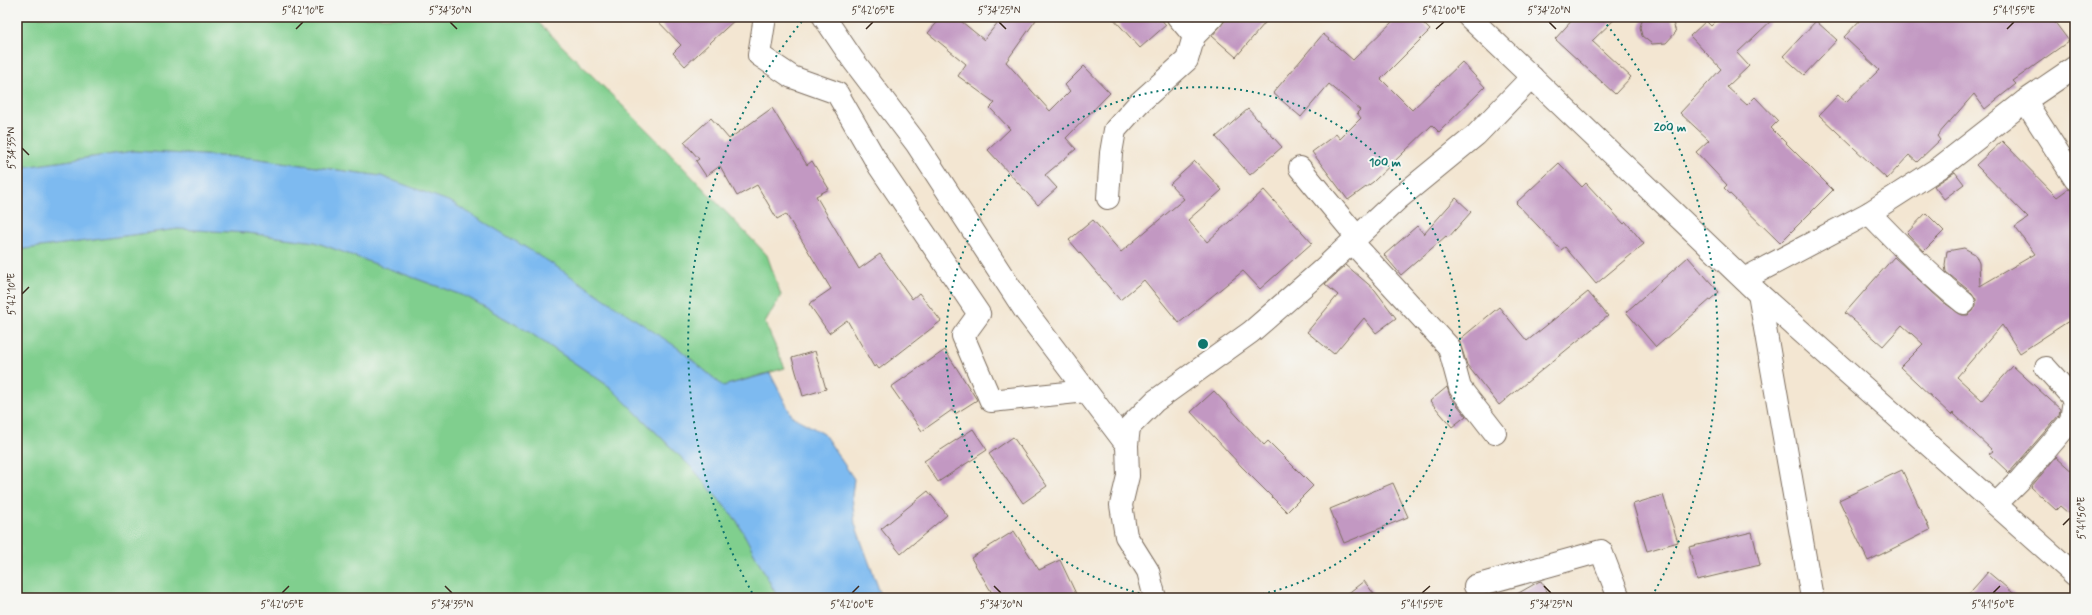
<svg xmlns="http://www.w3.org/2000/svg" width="2092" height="615" font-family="Mynerve,sans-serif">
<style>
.green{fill:#80cf8e;stroke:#5e7c56}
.water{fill:#7dbaf0;stroke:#5c7287}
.building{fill:#c298c2}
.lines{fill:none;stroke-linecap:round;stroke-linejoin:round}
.minor-casing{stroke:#7b6c5d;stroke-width:24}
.minor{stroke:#fff;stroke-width:22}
.ticks{fill:none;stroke:#3b2a1e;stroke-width:1.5}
.ring{fill:none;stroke:#0f766e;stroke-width:2;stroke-dasharray:2 4}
.centre{fill:#0f766e;stroke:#f6f6f2;stroke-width:2}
.ring-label{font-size:12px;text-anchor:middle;font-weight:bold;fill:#0f766e;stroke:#f6f6f2;stroke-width:4;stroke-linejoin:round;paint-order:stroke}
.neatline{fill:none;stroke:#3b2a1e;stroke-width:1.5}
.ticks-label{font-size:10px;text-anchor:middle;fill:#3b2a1e}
</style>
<rect width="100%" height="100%" fill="#f6f6f2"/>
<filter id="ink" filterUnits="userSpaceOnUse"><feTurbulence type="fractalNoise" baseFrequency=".025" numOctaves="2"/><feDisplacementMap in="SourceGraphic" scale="8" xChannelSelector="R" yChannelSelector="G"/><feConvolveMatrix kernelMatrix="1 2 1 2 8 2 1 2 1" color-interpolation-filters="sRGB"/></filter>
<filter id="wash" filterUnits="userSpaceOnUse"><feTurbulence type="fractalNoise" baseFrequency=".012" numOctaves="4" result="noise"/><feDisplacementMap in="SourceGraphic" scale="16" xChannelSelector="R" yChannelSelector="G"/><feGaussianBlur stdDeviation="0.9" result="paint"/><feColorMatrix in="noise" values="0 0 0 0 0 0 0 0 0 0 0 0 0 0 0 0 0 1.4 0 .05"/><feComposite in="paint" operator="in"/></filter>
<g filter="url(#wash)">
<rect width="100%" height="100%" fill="#f3e6d2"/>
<g class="green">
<polygon points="17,17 533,17 651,134 767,255 781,295 765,323 785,368 723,386 678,348 381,176 252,158 134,151 17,168"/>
<polygon points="178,229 248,233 315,242 467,297 529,332 610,387 694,470 737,521 778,598 17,598 17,250"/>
</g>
<polygon class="water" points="134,151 252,158 381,176 451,202 548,261 678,348 723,386 770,373 792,416 824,434 854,479 852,496 855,524 882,598 778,598 737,521 694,470 610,387 529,332 467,297 315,242 248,233 178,229 17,250 17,168"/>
<g id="blocks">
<g class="building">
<polygon points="654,17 738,17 685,66 673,53 681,45"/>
<polygon points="942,17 956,17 984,40 1002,17 1038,17 1006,62 1050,111 1070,91 1065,85 1084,66 1110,93 1066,138 1076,149 1045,175 1057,188 1038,205 988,150 1010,129 990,108 995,103 958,76 966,64 928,33"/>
<polygon points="1112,17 1159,17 1166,25 1140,48"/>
<polygon points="1228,17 1270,17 1236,57 1212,36"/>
<polygon points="1397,17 1417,17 1430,30 1381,79 1412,110 1462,62 1485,87 1439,132 1432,125 1373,182 1348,200 1312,152 1336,134 1340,139 1361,118 1357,113 1360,110 1329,84 1301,117 1273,93 1323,34 1353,60"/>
<polygon points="1575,17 1617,17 1592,41 1631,77 1615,94 1555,39"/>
<polygon points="1643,17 1671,17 1676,32 1666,43 1652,44 1642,36 1640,27"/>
<polygon points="1720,17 1775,17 1737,53 1749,66 1727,87 1747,105 1755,97 1778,121 1771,128 1833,190 1780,243 1724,188 1727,185 1696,152 1709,140 1680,113 1721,69 1690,36 1706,21 1711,26"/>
<polygon points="1863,17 2051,17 2069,41 2013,81 2016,84 1985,109 1974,94 1937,136 1940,140 1917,162 1909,155 1887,179 1819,115 1838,95 1846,102 1879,70 1844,37"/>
<polygon points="1816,21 1837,40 1804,75 1783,56"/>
<polygon points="772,108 807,165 812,161 829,189 816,196 859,269 880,254 912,299 919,293 941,321 879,369 876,365 874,367 847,320 829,333 809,304 831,289 786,214 777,219 757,185 737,196 720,166 706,176 696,161 699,159 684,142 711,118 729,139"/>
<polygon points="1248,109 1282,147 1250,175 1216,137"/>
<polygon points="2002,141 2057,197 2068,189 2075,191 2075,317 2020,353 2002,325 1957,377 1982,400 2013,366 2060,409 2059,415 2009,473 1989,454 1993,451 1953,413 1951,415 1900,367 1923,344 1902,325 1883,346 1845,313 1894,257 1943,302 1962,315 1968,315 1973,311 1976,305 1976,299 1972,293 1946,272 1945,265 1947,251 1964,248 1975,254 1979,263 1980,286 2035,254 2015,227 2028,218 1976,165"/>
<polygon points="1195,161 1222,190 1188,220 1207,242 1264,190 1312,243 1260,289 1243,271 1179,323 1144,280 1120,300 1069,240 1093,220 1121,252 1184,199 1170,184"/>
<polygon points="1559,163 1582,187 1586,183 1624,224 1626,222 1644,244 1596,284 1565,247 1561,250 1516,203"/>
<polygon points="1955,172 1964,184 1944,199 1934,186"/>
<polygon points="1456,198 1471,212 1448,238 1446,236 1401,275 1384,255 1417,226 1424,234"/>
<polygon points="1926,213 1944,231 1924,251 1907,233"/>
<polygon points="1688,257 1719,292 1656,347 1626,312"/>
<polygon points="1346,265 1375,290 1396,318 1376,333 1364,318 1334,354 1307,332 1338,295 1325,284"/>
<polygon points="1588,292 1608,316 1499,405 1467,365 1459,340 1499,307 1527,341"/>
<polygon points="945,350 977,400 955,414 952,410 922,431 891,387"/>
<polygon points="815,351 826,389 803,396 792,358"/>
<polygon points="1447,387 1450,396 1466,416 1452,427 1430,401"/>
<polygon points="1214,391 1264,445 1268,441 1313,486 1287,512 1242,467 1191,412"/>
<polygon points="973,429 987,450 938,482 924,461"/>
<polygon points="1013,437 1047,486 1023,503 989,454"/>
<polygon points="2056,457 2075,474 2075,519 2060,506 2056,510 2031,487"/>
<polygon points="1902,470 1930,530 1868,561 1839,500"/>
<polygon points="1393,483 1408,517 1344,543 1330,509"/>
<polygon points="928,491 947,515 901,554 881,529"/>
<polygon points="1663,495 1678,542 1647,551 1633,504"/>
<polygon points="1014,531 1039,570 1060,560 1078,598 995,598 971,558"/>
<polygon points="1752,532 1760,565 1697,580 1689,547"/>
<polygon points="1988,572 2019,598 1965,598"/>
<polygon points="1364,581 1377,598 1342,598"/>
<polygon points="1541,581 1551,598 1510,598 1538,582"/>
</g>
</g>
</g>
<g filter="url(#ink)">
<use href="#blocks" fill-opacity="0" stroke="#7b6c5d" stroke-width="1"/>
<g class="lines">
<defs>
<g id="minor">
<polyline points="765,17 759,55 792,77 837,93 879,166 979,314 963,336 991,401 1086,391"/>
<polyline points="824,17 853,60 916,143 1024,309 1127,445"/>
<polyline points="1178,17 1194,36"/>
<polyline points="1469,17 1759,294 2075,575"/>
<polyline points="2025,101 2075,179"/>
<polyline points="1300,168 1357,237"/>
<polyline points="1108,198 1111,153 1115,130 1139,103 1187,60 1194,36 1213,17"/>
<path d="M1869,213C1899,244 1930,276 1964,303"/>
<polyline points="1352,242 1449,347 1460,388 1495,433"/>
<polyline points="1744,279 1869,213 1942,166 2025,101 2075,67"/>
<polyline points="1759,294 1812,598"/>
<polyline points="2046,368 2074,399 2071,421"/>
<polyline points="1996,504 2020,480 2075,416"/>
<polyline points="1475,586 1601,551 1619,598"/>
<polyline points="1155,598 1148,571 1126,536 1121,505 1128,476 1127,445 1129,427 1155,401 1251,332 1322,270 1399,198 1476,135 1532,77"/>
</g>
</defs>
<use href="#minor" class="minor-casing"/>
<use href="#minor" class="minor"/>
</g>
</g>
<path class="ticks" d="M450,22L457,29M999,22L1006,29M1549,22L1556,29M296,29L303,22M866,29L873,22M1436,29L1444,22M2007,29L2014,22M22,148L29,155M22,294L29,287M2063,525L2070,518M445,586L452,593M994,586L1001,593M1544,586L1551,593M282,593L289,586M852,593L859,586M1422,593L1430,586M1993,593L2000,586"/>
<g class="ring">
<path d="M1163 598A257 257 0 1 1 1243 598"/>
<path d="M755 598A515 515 0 0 1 803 20M1603 20A515 515 0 0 1 1651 598"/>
</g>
<circle cx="1203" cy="344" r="6" class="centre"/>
<g class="ring-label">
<text x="1670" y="131">200 m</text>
<text x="1385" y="166">100 m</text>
</g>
<rect width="2092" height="615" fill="none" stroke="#f6f6f2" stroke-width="44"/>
<rect x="22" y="22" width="2048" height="571" class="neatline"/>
<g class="ticks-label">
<text x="303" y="14">5°42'10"E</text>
<text x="450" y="14">5°34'30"N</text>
<text x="873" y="14">5°42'05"E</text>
<text x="999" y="14">5°34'25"N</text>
<text x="1444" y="14">5°42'00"E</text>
<text x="1549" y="14">5°34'20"N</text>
<text x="2014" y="14">5°41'55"E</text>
<text transform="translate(11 148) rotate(-90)" y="4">5°34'35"N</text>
<text transform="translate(11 294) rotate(-90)" y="4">5°42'10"E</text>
<text transform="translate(2081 518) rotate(-90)" y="4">5°41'50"E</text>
<text x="282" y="608">5°42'05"E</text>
<text x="452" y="608">5°34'35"N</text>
<text x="852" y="608">5°42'00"E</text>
<text x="1001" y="608">5°34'30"N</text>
<text x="1422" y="608">5°41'55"E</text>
<text x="1551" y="608">5°34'25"N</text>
<text x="1993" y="608">5°41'50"E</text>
</g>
</svg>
